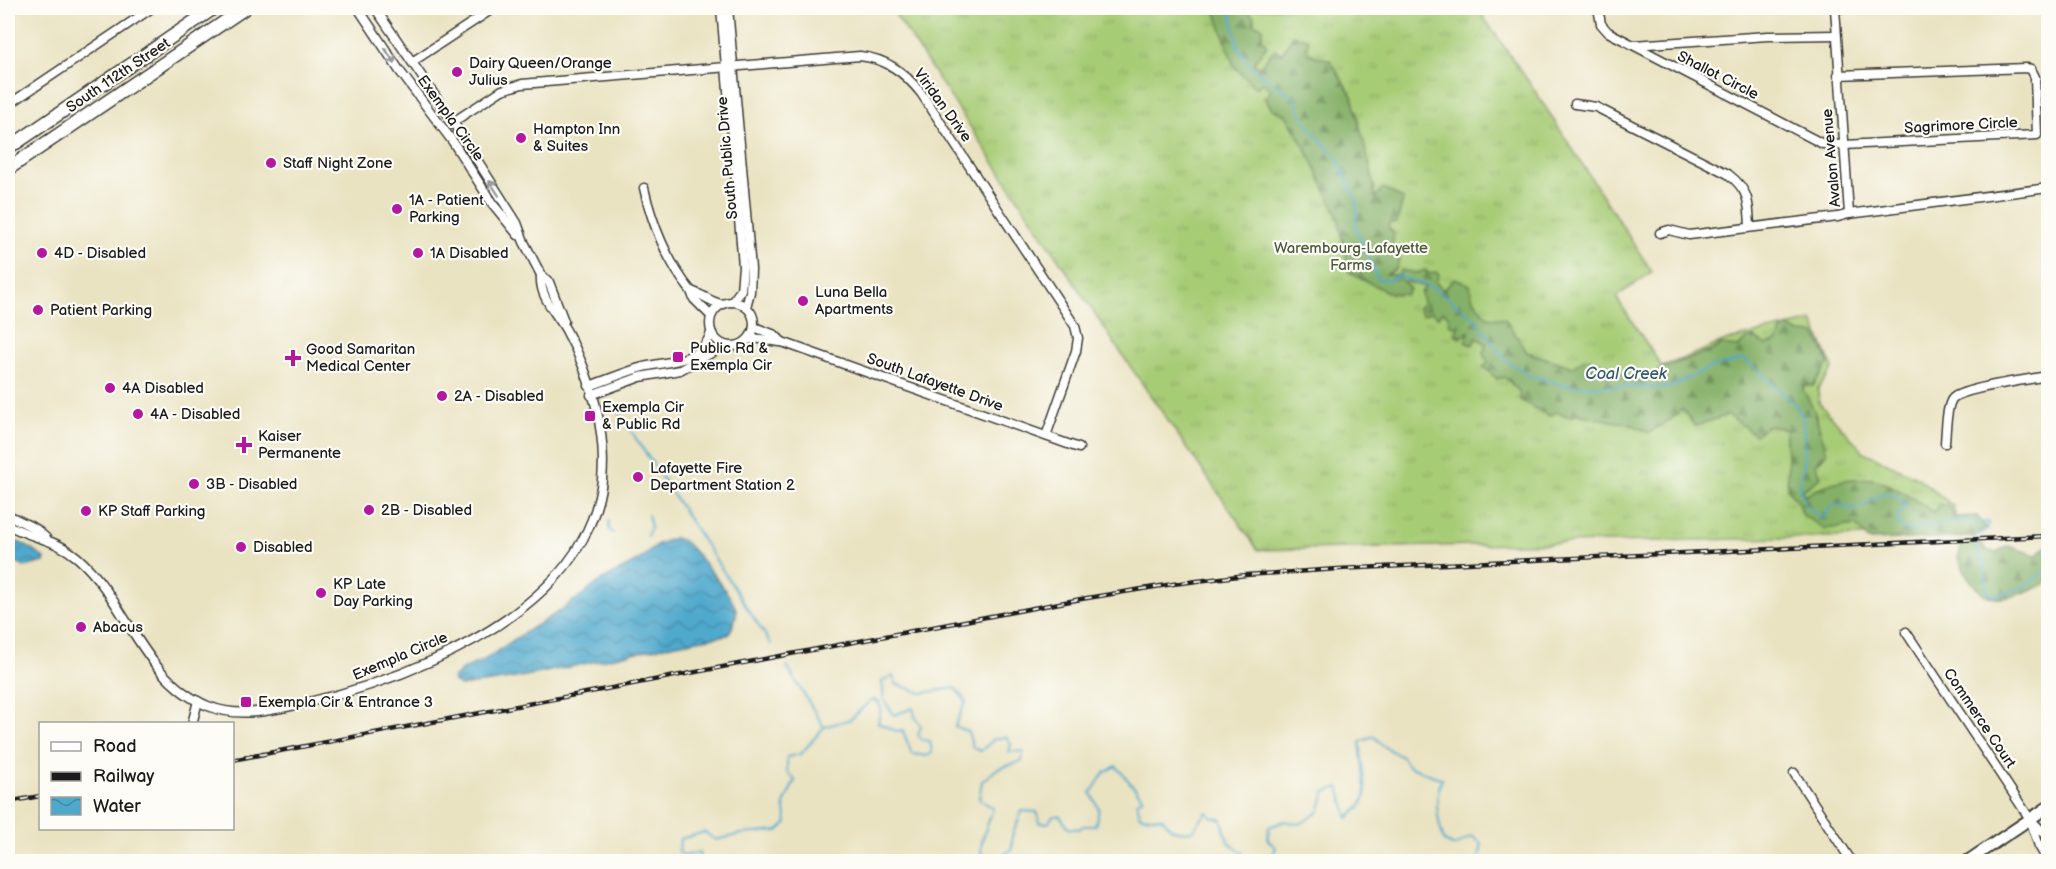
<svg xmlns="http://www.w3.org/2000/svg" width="2056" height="869" font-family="'Balsamiq Sans',sans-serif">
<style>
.grass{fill:url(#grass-tufts);stroke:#627449;stroke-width:1.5}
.forest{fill:url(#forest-firs);stroke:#506642;stroke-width:1.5}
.water{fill:url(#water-waves);stroke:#366274;stroke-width:1.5}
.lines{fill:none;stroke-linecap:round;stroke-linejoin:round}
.stream{stroke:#4fa9cd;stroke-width:2}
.minor-casing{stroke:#3b3a35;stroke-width:11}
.secondary-casing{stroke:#3b3a35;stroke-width:14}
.primary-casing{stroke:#3b3a35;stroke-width:15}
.minor{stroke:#fff;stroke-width:8}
.secondary{stroke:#fff;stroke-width:10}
.primary{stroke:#fff;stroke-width:12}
.rail-casing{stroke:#1c1c1c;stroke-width:4.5}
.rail{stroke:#fdfcf7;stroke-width:2;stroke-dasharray:7;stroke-linecap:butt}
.oneway{stroke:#999}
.poi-dot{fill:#b5179e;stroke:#fdfcf7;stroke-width:2}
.labels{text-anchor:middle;stroke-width:4.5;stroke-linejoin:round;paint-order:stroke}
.poi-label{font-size:15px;fill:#1c1c1c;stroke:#fdfcf7;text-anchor:start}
.street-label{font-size:15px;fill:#1c1c1c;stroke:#fdfcf7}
.park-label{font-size:15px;fill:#4d5a3c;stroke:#fdfcf7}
.water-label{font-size:16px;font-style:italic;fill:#335b6c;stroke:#fdfcf7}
</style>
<defs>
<pattern id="grass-tufts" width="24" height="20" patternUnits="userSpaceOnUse" patternTransform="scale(1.5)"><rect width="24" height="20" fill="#a7cc76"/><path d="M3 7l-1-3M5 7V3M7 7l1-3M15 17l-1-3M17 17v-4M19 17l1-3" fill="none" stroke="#8faf66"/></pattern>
<pattern id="forest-firs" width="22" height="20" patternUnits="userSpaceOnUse" patternTransform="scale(1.5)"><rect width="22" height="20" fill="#85b067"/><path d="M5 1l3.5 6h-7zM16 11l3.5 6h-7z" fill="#6c8e54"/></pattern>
<pattern id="water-waves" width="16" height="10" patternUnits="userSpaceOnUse" patternTransform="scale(1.5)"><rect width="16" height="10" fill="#4fa9cd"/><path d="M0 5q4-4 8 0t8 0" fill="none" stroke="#4189a6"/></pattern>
</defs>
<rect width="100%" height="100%" fill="#fdfcf7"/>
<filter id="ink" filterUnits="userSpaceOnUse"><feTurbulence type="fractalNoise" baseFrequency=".0167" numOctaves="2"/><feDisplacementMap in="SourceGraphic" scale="12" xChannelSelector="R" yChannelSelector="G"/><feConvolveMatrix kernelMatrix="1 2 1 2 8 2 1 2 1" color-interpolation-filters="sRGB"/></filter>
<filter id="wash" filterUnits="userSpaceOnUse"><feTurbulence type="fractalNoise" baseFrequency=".008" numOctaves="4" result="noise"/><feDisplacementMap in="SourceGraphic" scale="24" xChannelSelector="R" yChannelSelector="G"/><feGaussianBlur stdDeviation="1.35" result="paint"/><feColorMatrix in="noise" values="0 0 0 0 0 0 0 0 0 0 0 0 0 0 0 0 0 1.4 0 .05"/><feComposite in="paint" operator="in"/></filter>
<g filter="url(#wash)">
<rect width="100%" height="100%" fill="#eae3c2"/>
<polygon class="grass" points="891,8 1477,8 1533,88 1652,272 1616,297 1662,367 1728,340 1813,321 1833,369 1818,389 1819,403 1864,452 1918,478 1953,506 1960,532 1915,535 1258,550 1123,356"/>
<g class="forest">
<polygon points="1218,8 1245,8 1254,17 1254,24 1263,27 1262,39 1267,45 1255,61 1255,66 1260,66 1275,49 1282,54 1293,35 1308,39 1307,50 1315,56 1330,60 1352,96 1372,174 1375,197 1384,188 1403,199 1397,223 1389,223 1389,229 1394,233 1392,247 1387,251 1400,254 1397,268 1387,274 1397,275 1410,289 1406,295 1387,292 1349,272 1338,217 1310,157 1286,115 1272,109 1265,98 1271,90 1263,83 1256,88 1234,66 1215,10"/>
<path d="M1401,270L1417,273L1425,270L1430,274L1436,272L1439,274L1436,283L1444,290L1455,278L1470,285L1472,297L1487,317L1505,319L1527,352L1573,367L1585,358L1606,365L1617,373L1649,377L1665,367L1713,350L1721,345L1738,347L1745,340L1753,337L1766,345L1778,341L1781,330L1788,327L1800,333L1816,334L1829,363L1813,386H1804L1803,390L1814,410L1827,453L1816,464L1821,478L1802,490L1805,496C1824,484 1848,477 1872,479C1886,480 1920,503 1934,512L1939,504L1949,506L1954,517L1977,516L1986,528L1974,537L1868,540L1856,525L1824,529L1802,514L1799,503L1787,489L1788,469L1785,429L1768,425L1755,435L1728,415L1695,426L1682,409L1676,416L1649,433L1633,425L1577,414L1570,417L1556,412L1549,416L1520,400L1519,391L1504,377L1497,379L1484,367L1488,362L1483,353L1486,344L1477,338L1472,345L1465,342L1469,332L1460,338L1455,334L1459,325L1455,327L1448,323L1450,318L1443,311L1438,317L1432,312L1422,315L1418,308L1423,303L1421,293L1425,287L1408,282L1399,274Z"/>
<path d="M1962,543L1982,544L1986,550L1997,553L2008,546L2036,555L2046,547L2048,548V583C2001,602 1983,612 1958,558Z"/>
</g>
<g class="water">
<path d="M674,538C679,539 683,540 687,544C699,556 731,594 736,609C738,615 732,629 728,635C638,648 550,676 460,686L454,682L453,678L460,673L461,670L484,660L524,633L557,613L601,581L642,558L658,544Z"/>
<path d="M18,542C27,545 37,553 45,559L44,562L24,567L17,562L11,565L8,563V546Z"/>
</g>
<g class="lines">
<g class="stream">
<polyline points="1230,8 1238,46 1251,67 1296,99 1303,118 1315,134 1337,158 1357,202 1356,229 1378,279 1388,280 1399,276 1434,288 1474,318 1505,359 1528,375 1564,385 1668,388 1709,368 1745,359 1796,405 1803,417 1805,459 1799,486 1806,505 1821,518 1826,516 1830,506 1841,504 1846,508 1860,508 1883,493 1898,497 1907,506 1897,516 1899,525 1907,531 1954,521 1988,522 1988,530 1977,535 1977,549 1984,563 1987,591 1995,596 2024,587 2048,569"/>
<polyline points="618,411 771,644"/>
<polyline points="609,521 609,529 613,533"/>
<polyline points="647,536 651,527 648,515"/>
<polyline points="787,667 824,727"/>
<path d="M700,862L699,852L685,856L679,852L680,839L705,832L715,840L742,834L778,831L787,823L784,804L795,780L787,772V757L801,754L824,727L851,719L871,700L878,701L881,709L878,723L896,731H903L912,754L927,756L932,753L930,741L922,740L918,735L921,726L915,717L913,708L894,715L884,700L882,681L893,676L896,684L922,693L955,688L966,701L955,726L968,732L973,748L981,751L994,739L1006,737L1011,744L1009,752L1023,751L1022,761L997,769L982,781L979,799L993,808C988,827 977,842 983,862"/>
<path d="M993,862L1012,849V836L1022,811L1037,812L1040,823H1048L1053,816H1060L1068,828L1079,829L1083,826H1095L1099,809L1091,793L1104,773L1116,766L1143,798L1137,802L1140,816L1163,818C1170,831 1178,833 1192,831L1207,812L1212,817L1222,820L1228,842L1242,852L1240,862"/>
<path d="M1259,862L1262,859L1270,860L1276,848L1268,840L1269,827L1285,821L1300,824L1319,812L1325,792L1339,787L1348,818L1360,807L1366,795L1360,742L1374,736L1383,746L1402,757L1408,766L1442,779C1433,799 1438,821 1444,841L1455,846L1472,836L1482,844L1478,862"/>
</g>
</g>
</g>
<g filter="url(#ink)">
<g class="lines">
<defs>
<g id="minor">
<polyline points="358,8 399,70 453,142 492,203 518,235"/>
<polyline points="375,8 453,122 517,223 524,242 541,275 549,282 564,321"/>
<polyline points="721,8 743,266 741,290 732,302"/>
<polyline points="728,8 751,269 750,292 746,307"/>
<polyline points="1598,8 1601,24 1608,32 1823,144 1844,145 2037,135 2035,77 2031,69 2026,68 1838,75"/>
<polyline points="1835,8 1849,214 2048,188"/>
<polyline points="1835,8 1848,8"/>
<polyline points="1633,45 1768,36 1836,35"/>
<polyline points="412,62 494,8"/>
<path d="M1575,104L1596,107L1728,174C1749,190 1749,202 1750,227"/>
<polyline points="8,105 152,8"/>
<path d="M453,122L502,90L522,84L860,56C887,59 904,72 921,93L1075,326L1078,338L1076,351L1046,436"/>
<path d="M644,188C652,224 668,263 691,291"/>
<polyline points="1660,233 1669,230 1689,235 1838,217 1849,214"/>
<circle cx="732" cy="324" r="22"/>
<path d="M711,316L694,299L691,291C702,294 710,302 721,304"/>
<polyline points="754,327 775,335 782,342"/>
<path d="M748,340C760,336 770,342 782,342L1079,448"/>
<path d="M589,386C607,380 625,372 643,367C668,361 701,363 711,333"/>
<polyline points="591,395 640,377 680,370 717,350 727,346"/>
<path d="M1945,443C1946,433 1946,405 1953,398C1963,388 2031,379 2048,376"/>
<polyline points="8,515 36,529 46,538"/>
<path d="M8,525C33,539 55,538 78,558C127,601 143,680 208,706C240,719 273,710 305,703C385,685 485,646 545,588C575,560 597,522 602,480C607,431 591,376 567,332C557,313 539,298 541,275"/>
<polyline points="1906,632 2030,819 2048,837"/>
<polyline points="192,724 198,701"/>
<polyline points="1794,773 1852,862"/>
<polyline points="2031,822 2039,846 2048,861"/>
</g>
<polyline id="secondary" points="1966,862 2048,807"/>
<g id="primary">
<polyline points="8,146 16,143 214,8"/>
<polyline points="8,169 245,8"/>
</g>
</defs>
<use href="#minor" class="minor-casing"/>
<use href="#secondary" class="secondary-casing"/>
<use href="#primary" class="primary-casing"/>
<use href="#minor" class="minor"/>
<use href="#secondary" class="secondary"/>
<use href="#primary" class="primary"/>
<defs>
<g id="rail">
<polyline points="232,760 1081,599 1173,584 1246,575 1338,569 2048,536"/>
<polyline points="8,802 40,796"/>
</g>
</defs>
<use href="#rail" class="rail-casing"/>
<use href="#rail" class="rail"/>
</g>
<defs><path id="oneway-shaft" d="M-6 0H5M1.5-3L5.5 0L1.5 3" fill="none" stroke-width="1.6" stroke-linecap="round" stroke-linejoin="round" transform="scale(1.5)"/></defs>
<g class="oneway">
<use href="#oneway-shaft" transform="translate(390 56) rotate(56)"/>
<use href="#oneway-shaft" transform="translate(494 188) rotate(-123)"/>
</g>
</g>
<g class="poi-dot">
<circle cx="457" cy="72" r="6"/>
<circle cx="521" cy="138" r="6"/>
<circle cx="271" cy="163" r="6"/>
<circle cx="397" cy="209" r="6"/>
<circle cx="42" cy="253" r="6"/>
<circle cx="418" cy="253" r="6"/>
<circle cx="803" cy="301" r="6"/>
<circle cx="38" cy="310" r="6"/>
<rect x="672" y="351" width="12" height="12" rx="3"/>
<path d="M290 349h6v6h6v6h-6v6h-6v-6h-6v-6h6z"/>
<circle cx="110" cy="388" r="6"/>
<circle cx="442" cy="396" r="6"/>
<circle cx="138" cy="414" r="6"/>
<rect x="584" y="410" width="12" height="12" rx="3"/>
<path d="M241 436h6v6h6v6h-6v6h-6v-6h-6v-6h6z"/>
<circle cx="638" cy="477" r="6"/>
<circle cx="194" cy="484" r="6"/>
<circle cx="369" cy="510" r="6"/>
<circle cx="86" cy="511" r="6"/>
<circle cx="241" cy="547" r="6"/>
<circle cx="321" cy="593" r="6"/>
<circle cx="81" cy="627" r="6"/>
<rect x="240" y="696" width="12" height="12" rx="3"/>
</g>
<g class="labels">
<g class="poi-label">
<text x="469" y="68">Dairy Queen/Orange<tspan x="469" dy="17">Julius</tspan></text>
<text x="533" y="134">Hampton Inn<tspan x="533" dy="17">&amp; Suites</tspan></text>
<text x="283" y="168">Staff Night Zone</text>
<text x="409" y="205">1A - Patient<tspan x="409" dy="17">Parking</tspan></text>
<text x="54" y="258">4D - Disabled</text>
<text x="430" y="258">1A Disabled</text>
<text x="815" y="297">Luna Bella<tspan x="815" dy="17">Apartments</tspan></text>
<text x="50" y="315">Patient Parking</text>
<text x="690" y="353">Public Rd &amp;<tspan x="690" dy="17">Exempla Cir</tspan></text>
<text x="306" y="354">Good Samaritan<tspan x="306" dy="17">Medical Center</tspan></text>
<text x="122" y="393">4A Disabled</text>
<text x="454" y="401">2A - Disabled</text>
<text x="602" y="412">Exempla Cir<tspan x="602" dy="17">&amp; Public Rd</tspan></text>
<text x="150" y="419">4A - Disabled</text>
<text x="258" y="441">Kaiser<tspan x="258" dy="17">Permanente</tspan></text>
<text x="650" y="473">Lafayette Fire<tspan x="650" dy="17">Department Station 2</tspan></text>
<text x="206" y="489">3B - Disabled</text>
<text x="381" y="515">2B - Disabled</text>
<text x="98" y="516">KP Staff Parking</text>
<text x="253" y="552">Disabled</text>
<text x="333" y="589">KP Late<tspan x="333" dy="17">Day Parking</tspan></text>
<text x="93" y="632">Abacus</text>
<text x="258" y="707">Exempla Cir &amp; Entrance 3</text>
</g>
<g class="street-label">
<text transform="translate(118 75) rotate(-34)" y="5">South 112th Street</text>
<text transform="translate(1718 75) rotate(27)" y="5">Shallot Circle</text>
<text transform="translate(943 105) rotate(54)" y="5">Viridan Drive</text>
<text transform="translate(451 118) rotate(54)" y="5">Exempla Circle</text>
<text transform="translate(1961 125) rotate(-3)" y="5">Sagrimore Circle</text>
<text transform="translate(727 158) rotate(-95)" y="5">South Public Drive</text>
<text transform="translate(1831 158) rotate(-95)" y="5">Avalon Avenue</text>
<text transform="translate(935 382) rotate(20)" y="5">South Lafayette Drive</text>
<text transform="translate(400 656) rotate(-23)" y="5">Exempla Circle</text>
<text transform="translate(1980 718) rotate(56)" y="5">Commerce Court</text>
</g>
<g class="park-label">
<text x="1351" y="253">Warembourg-Lafayette<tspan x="1351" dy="17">Farms</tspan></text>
</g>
<g class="water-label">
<text x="1626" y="379">Coal Creek</text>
</g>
</g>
<rect width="2056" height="869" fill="none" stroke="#fdfcf7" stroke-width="30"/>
<rect x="39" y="722" width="195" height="108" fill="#fdfcf7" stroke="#a3a29f" stroke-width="1.5"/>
<rect x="51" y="742" width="30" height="9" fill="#ffffff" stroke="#a3a29f" stroke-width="1.5"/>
<text x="93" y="752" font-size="18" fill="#1c1c1c">Road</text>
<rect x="51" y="772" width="30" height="9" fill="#1c1c1c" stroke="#a3a29f" stroke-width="1.5"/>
<text x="93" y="782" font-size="18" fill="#1c1c1c">Railway</text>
<rect x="51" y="797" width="30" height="18" fill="url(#water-waves)" stroke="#a3a29f" stroke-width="1.5"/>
<text x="93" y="812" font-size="18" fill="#1c1c1c">Water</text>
</svg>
